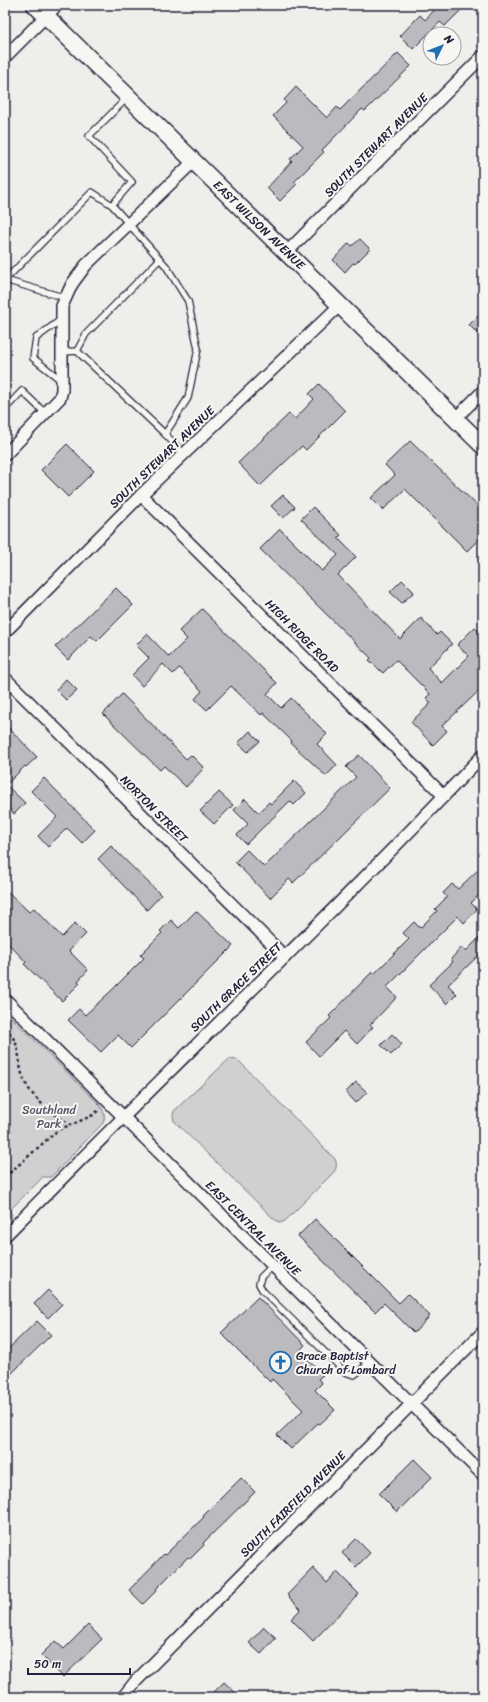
<svg xmlns="http://www.w3.org/2000/svg" width="488" height="1702" font-family="Sriracha,sans-serif">
<style>
.green{fill:#d0d0d1;stroke:#797986}
.building{fill:#bbbbbf;stroke:#22223b}
.lines{fill:none;stroke-linecap:round;stroke-linejoin:round}
.lane-casing{stroke:#22223b;stroke-width:8}
.street-casing{stroke:#22223b;stroke-width:14}
.secondary-casing{stroke:#22223b;stroke-width:19}
.path{stroke:#22223b;stroke-width:2.5;stroke-dasharray:3 3;stroke-linecap:butt}
.lane{stroke:#f6f6f2;stroke-width:5.5}
.street{stroke:#f6f6f2;stroke-width:11}
.secondary{stroke:#f6f6f2;stroke-width:16}
.labels{text-anchor:middle;stroke-width:4;stroke-linejoin:round;paint-order:stroke}
.street-label{font-size:12px;fill:#22223b;stroke:#f6f6f2}
.park-label{font-size:12px;fill:#565668;stroke:#f6f6f2}
.poi-label{font-size:12px;fill:#22223b;stroke:#f6f6f2;text-anchor:start}
</style>
<rect width="100%" height="100%" fill="#eeeeeb"/>
<filter id="ink" filterUnits="userSpaceOnUse"><feTurbulence type="fractalNoise" baseFrequency=".025" numOctaves="2"/><feDisplacementMap in="SourceGraphic" scale="8" xChannelSelector="R" yChannelSelector="G"/><feConvolveMatrix kernelMatrix="1 2 1 2 8 2 1 2 1" color-interpolation-filters="sRGB"/></filter>
<g filter="url(#ink)">
<g class="green">
<path d="M5,1011L99,1104C104,1111 106,1115 103,1123L51,1177H43L10,1210L12,1216L5,1224Z"/>
<path d="M229,1059L238,1060L335,1159C337,1164 337,1167 334,1172L285,1221L280,1223L274,1219L174,1121L173,1116L174,1111Z"/>
</g>
<g class="building">
<polygon points="439,5 466,5 445,26 440,22 413,49 400,36 420,15 425,20"/>
<polygon points="398,53 411,66 365,111 362,109 322,150 324,152 294,182 297,184 280,201 267,188 292,161 290,159 303,146 273,116 286,103 284,100 296,87 327,118 337,107 340,110"/>
<polygon points="360,239 370,249 355,264 353,263 345,272 333,260 349,243 352,246"/>
<polygon points="483,311 483,339 469,325"/>
<polygon points="319,384 345,411 306,450 302,446 260,486 238,463 289,414 295,419 314,399 309,394"/>
<polygon points="410,441 483,511 483,535 467,551 405,489 383,510 371,498 395,475 385,465"/>
<polygon points="67,444 94,471 68,497 41,470"/>
<polygon points="283,495 295,507 283,518 271,506"/>
<polygon points="313,507 341,535 338,538 356,557 338,575 400,639 421,618 437,635 440,632 452,644 428,668 442,683 469,656 457,645 475,627 483,636 483,687 442,726 447,731 433,745 411,722 431,703 426,698 430,694 396,660 383,673 369,660 371,658 260,549 280,529 322,571 338,555 301,519"/>
<polygon points="402,580 414,592 402,603 390,592"/>
<polygon points="116,588 133,605 97,641 91,636 68,660 55,647"/>
<polygon points="202,609 277,683 267,694 281,708 291,698 327,734 317,744 337,765 326,776 291,743 292,741 263,713 261,715 231,686 207,710 195,699 202,691 179,668 173,674 163,664 142,686 132,675 149,658 136,645 147,634 169,657 187,639 179,631"/>
<polygon points="66,679 77,690 66,700 56,690"/>
<polygon points="122,694 186,759 191,755 204,768 186,787 164,766 160,770 103,714"/>
<polygon points="5,724 37,757 26,767 25,766 6,785 25,803 14,814 5,804"/>
<polygon points="250,731 260,741 248,752 238,743"/>
<polygon points="359,755 390,788 293,883 289,879 270,898 235,862 247,850 264,867 356,777 346,767"/>
<polygon points="44,778 95,830 82,843 67,828 48,847 38,836 57,817 31,791"/>
<polygon points="294,781 306,793 294,805 290,801 246,844 237,835 248,824 234,810 245,799 259,813 269,802 271,804"/>
<polygon points="219,792 233,805 214,824 200,811"/>
<polygon points="111,846 161,895 147,910 98,859"/>
<polygon points="483,865 483,891 471,903 477,909 464,923 458,916 387,987 397,997 370,1025 373,1027 357,1044 344,1031 319,1056 306,1042 331,1018 329,1016 372,972 374,974 409,939 403,933 414,922 420,928 437,911 435,909 447,897 443,893 452,884 458,889"/>
<polygon points="5,889 29,912 34,908 62,937 75,923 86,934 69,951 88,970 78,981 80,983 62,1001 24,964 26,962 5,940"/>
<polygon points="196,911 233,946 131,1048 118,1035 101,1052 68,1020 79,1009 85,1015 111,991 144,958 140,955 162,933 160,931 171,920 179,928"/>
<polygon points="483,934 483,951 448,985 457,994 447,1004 429,985 453,962 451,959 462,947 466,951"/>
<polygon points="392,1034 402,1044 391,1055 381,1045"/>
<polygon points="356,1082 367,1092 356,1103 346,1092"/>
<polygon points="315,1219 399,1303 408,1294 430,1316 414,1333 384,1303 375,1312 298,1236"/>
<polygon points="48,1290 62,1304 48,1318 34,1304"/>
<polygon points="258,1297 305,1345 299,1351 323,1375 318,1379 322,1383 315,1390 335,1410 320,1424 318,1423 291,1449 277,1435 303,1410 272,1379 270,1382 221,1333"/>
<polygon points="37,1321 51,1335 11,1374 5,1368 5,1352"/>
<polygon points="414,1459 432,1477 397,1512 379,1494"/>
<polygon points="241,1478 255,1492 203,1543 204,1545 190,1559 188,1557 156,1589 157,1590 143,1604 129,1590 164,1554 165,1555 204,1517 203,1516"/>
<polygon points="356,1539 370,1553 356,1567 342,1553"/>
<polygon points="313,1568 327,1583 337,1572 359,1594 313,1641 291,1619 301,1609 287,1595"/>
<polygon points="88,1625 102,1639 63,1677 41,1655 55,1641 64,1649"/>
<polygon points="264,1627 276,1638 261,1654 249,1643"/>
<polygon points="224,1682 240,1697 209,1697"/>
</g>
<g class="lines">
<defs>
<g id="lane">
<polyline points="127,98 89,136 132,182 112,205 166,266 188,301 198,349 188,398 165,434 184,454"/>
<polyline points="5,280 92,192 112,205"/>
<polyline points="5,280 66,298"/>
<polyline points="62,319 36,338 33,358 62,381"/>
<polyline points="77,351 86,334 160,259"/>
<polyline points="63,352 77,351 165,434"/>
<polyline points="5,409 22,391 45,413"/>
<polyline points="272,1266 261,1277 259,1284 263,1291 345,1372 354,1375 370,1363"/>
</g>
<g id="street">
<polyline points="5,57 57,5"/>
<polyline points="286,253 483,56"/>
<polyline points="455,419 483,391"/>
<polyline points="5,455 60,398 62,390 62,306 72,284 86,265 194,161"/>
<polyline points="141,495 444,796"/>
<polyline points="5,632 141,495 340,305"/>
<polyline points="5,678 285,957"/>
<polyline points="5,999 483,1475"/>
<path d="M5,1236C163,1075 328,919 483,755"/>
<polyline points="123,1697 135,1682 483,1332"/>
</g>
<polyline id="secondary" points="35,5 483,446"/>
</defs>
<use href="#lane" class="lane-casing"/>
<use href="#street" class="street-casing"/>
<use href="#secondary" class="secondary-casing"/>
<g class="path">
<path d="M5,1028C23,1046 16,1056 23,1077C31,1099 52,1113 71,1125L93,1115L100,1109"/>
<polyline points="5,1177 58,1130 70,1125"/>
</g>
<use href="#lane" class="lane"/>
<use href="#street" class="street"/>
<use href="#secondary" class="secondary"/>
</g>
</g>
<defs>
<symbol id="church-ring" viewBox="-11 -11 22 22"><circle r="9.5" fill="#f6f6f2" stroke="#1f6fb2" stroke-width="1.5"/><path d="M-1.2-6h2.4v3.5h3.3v2.4h-3.3V6h-2.4V-.1h-3.3v-2.4h3.3Z" fill="#1f6fb2"/></symbol>
</defs>
<g fill-rule="evenodd">
<use href="#church-ring" x="268" y="1350" width="25" height="25"/>
</g>
<g class="labels">
<g class="street-label">
<text transform="translate(376 145) rotate(-45)" y="4">SOUTH STEWART AVENUE</text>
<text transform="translate(259 225) rotate(44)" y="4">EAST WILSON AVENUE</text>
<text transform="translate(162 457) rotate(-44)" y="4">SOUTH STEWART AVENUE</text>
<text transform="translate(302 636) rotate(45)" y="4">HIGH RIDGE ROAD</text>
<text transform="translate(154 809) rotate(45)" y="4">NORTON STREET</text>
<text transform="translate(236 987) rotate(-44)" y="4">SOUTH GRACE STREET</text>
<text transform="translate(253 1228) rotate(45)" y="4">EAST CENTRAL AVENUE</text>
<text transform="translate(293 1504) rotate(-45)" y="4">SOUTH FAIRFIELD AVENUE</text>
</g>
<g class="park-label">
<text x="49" y="1114">Southland<tspan x="49" dy="14">Park</tspan></text>
</g>
<g class="poi-label">
<text x="296" y="1360">Grace Baptist<tspan x="296" dy="14">Church of Lombard</tspan></text>
</g>
</g>
<rect width="488" height="1702" fill="none" stroke="#f6f6f2" stroke-width="20"/>
<rect x="10" y="10" width="468" height="1682" fill="none" stroke="#22223b" stroke-width="1.5" filter="url(#ink)"/>
<g transform="translate(442 46) rotate(47)"><circle r="19" fill="#f6f6f2" stroke="#a1a1a9"/>
<path d="M0-3L7 15L0 10L-7 15Z" fill="#1f6fb2"/>
<text y="-6" font-size="11" font-weight="bold" text-anchor="middle" fill="#22223b">N</text>
</g>
<path d="M28 1668v6h102v-6" fill="none" stroke="#22223b" stroke-width="2"/>
<text x="34" y="1668" font-size="12" fill="#22223b" stroke="#f6f6f2" stroke-width="3" paint-order="stroke">50 m</text>
</svg>
